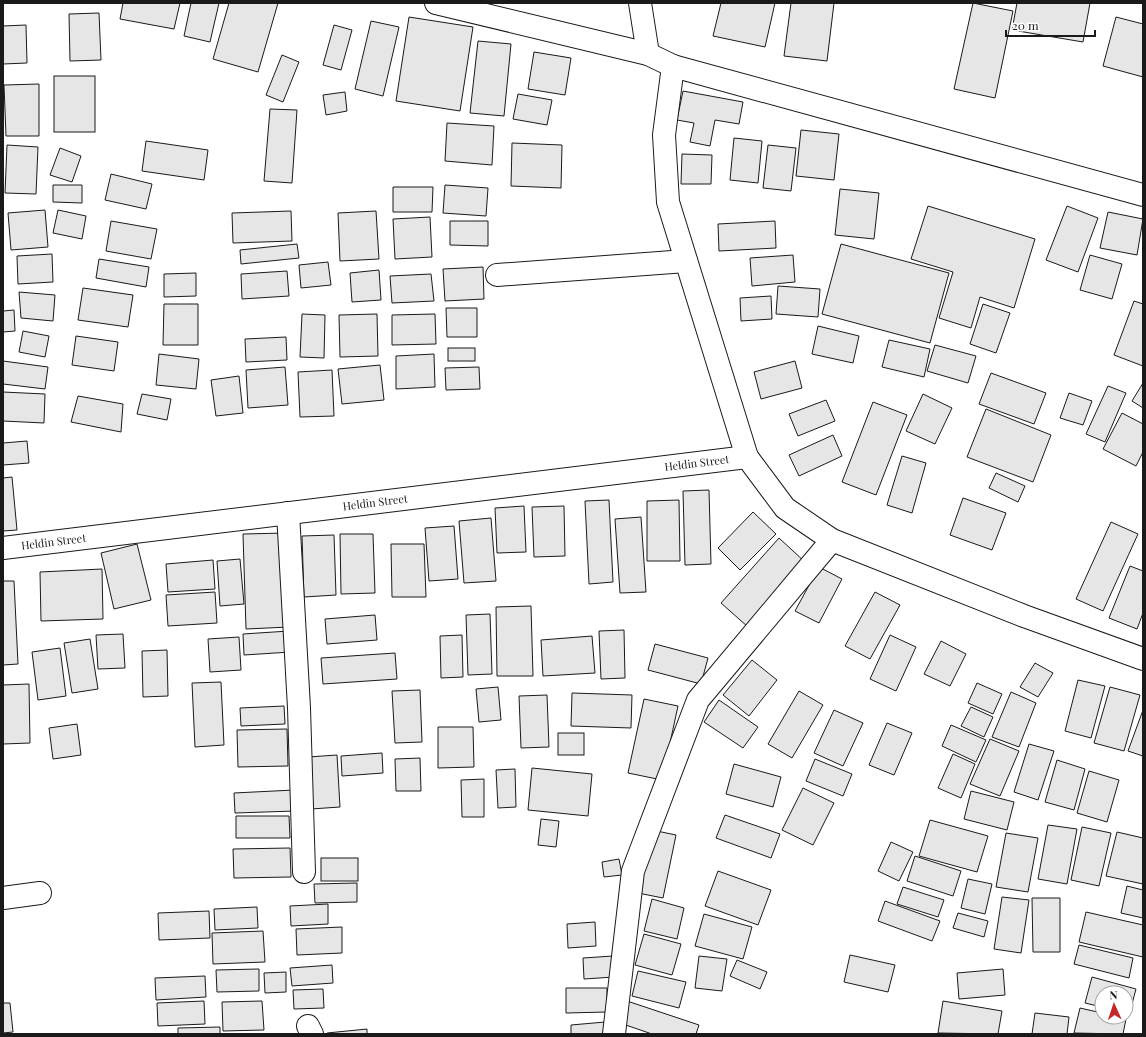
<svg xmlns="http://www.w3.org/2000/svg" width="1146" height="1037" font-family="'Playfair Display',serif">
<style>
.building{fill:#e6e6e6;stroke:#1a1a1a}
.lines{fill:none;stroke-linecap:round;stroke-linejoin:round}
.minor-casing{stroke:#1a1a1a;stroke-width:24}
.minor{stroke:#fff;stroke-width:22}
.labels{text-anchor:middle;stroke-width:3;stroke-linejoin:round;paint-order:stroke}
.street-label{font-size:11px;fill:#1a1a1a;stroke:#fff}
</style>
<rect width="100%" height="100%" fill="#fff"/>
<g class="building">
<polygon points="123,3 180,3 174,29 120,19"/>
<polygon points="191,3 219,3 210,42 184,36"/>
<polygon points="229,3 278,3 258,72 213,59"/>
<polygon points="721,3 775,3 765,47 713,36"/>
<polygon points="791,3 834,3 827,61 784,56"/>
<polygon points="973,3 1013,11 995,98 954,89"/>
<polygon points="1017,3 1090,3 1083,42 1012,30"/>
<polygon points="99,13 101,60 70,61 69,14"/>
<polygon points="409,17 473,27 460,111 396,101"/>
<polygon points="1116,17 1143,24 1143,77 1103,66"/>
<polygon points="371,21 399,27 383,96 355,89"/>
<polygon points="26,25 27,63 3,64 3,26"/>
<polygon points="334,25 352,30 341,70 323,65"/>
<polygon points="478,41 511,44 504,116 470,113"/>
<polygon points="534,52 571,58 565,95 528,89"/>
<polygon points="282,55 299,62 283,102 266,95"/>
<rect x="54" y="76" width="41" height="56"/>
<polygon points="39,84 39,136 6,136 4,85"/>
<polygon points="683,91 743,102 739,124 715,120 710,146 690,142 694,123 677,120"/>
<polygon points="345,92 347,111 326,115 323,95"/>
<polygon points="518,94 552,100 547,125 513,119"/>
<polygon points="270,109 297,110 292,183 264,181"/>
<polygon points="447,123 494,126 492,165 445,161"/>
<polygon points="801,130 839,134 834,180 796,176"/>
<polygon points="734,138 762,141 758,183 730,180"/>
<polygon points="146,141 208,150 204,180 142,171"/>
<polygon points="512,143 562,145 561,188 511,186"/>
<polygon points="7,145 38,147 36,194 5,193"/>
<polygon points="768,145 796,148 791,191 763,188"/>
<polygon points="60,148 81,156 72,182 50,175"/>
<polygon points="682,154 712,155 711,184 681,184"/>
<polygon points="111,174 152,184 146,209 105,200"/>
<polygon points="53,185 82,185 82,203 53,202"/>
<polygon points="445,185 488,188 486,216 443,213"/>
<polygon points="393,187 433,187 432,212 393,212"/>
<polygon points="840,189 879,193 874,239 835,235"/>
<polygon points="928,206 1035,239 1014,308 980,297 971,328 939,318 953,272 911,259"/>
<polygon points="1067,206 1098,218 1078,272 1046,260"/>
<polygon points="45,210 48,247 11,250 8,213"/>
<polygon points="58,210 86,216 82,239 53,233"/>
<polygon points="291,211 292,241 233,243 232,213"/>
<polygon points="376,211 379,259 340,261 338,213"/>
<polygon points="1108,212 1143,219 1137,255 1100,248"/>
<polygon points="430,217 432,257 395,259 393,219"/>
<polygon points="111,221 157,229 151,259 106,251"/>
<polygon points="450,221 488,221 488,246 450,245"/>
<polygon points="775,221 776,248 719,251 718,224"/>
<polygon points="297,244 299,258 241,264 240,250"/>
<polygon points="841,244 949,273 930,343 822,314"/>
<polygon points="52,254 53,282 18,284 17,256"/>
<polygon points="793,255 795,282 752,286 750,258"/>
<polygon points="1090,255 1122,264 1112,299 1080,290"/>
<polygon points="99,259 149,267 146,287 96,278"/>
<polygon points="328,262 331,285 301,288 299,265"/>
<polygon points="483,267 484,299 445,301 443,269"/>
<polygon points="379,270 381,300 352,302 350,273"/>
<polygon points="287,271 289,296 242,299 241,274"/>
<polygon points="196,273 196,296 164,297 164,274"/>
<polygon points="431,274 434,301 392,303 390,276"/>
<polygon points="778,286 820,289 818,317 776,314"/>
<polygon points="83,288 133,295 128,327 78,320"/>
<polygon points="19,292 55,295 53,321 21,318"/>
<polygon points="771,296 772,319 741,321 740,298"/>
<polygon points="1134,301 1143,304 1143,366 1114,355"/>
<polygon points="164,304 198,304 198,345 163,345"/>
<polygon points="983,304 1010,313 996,353 970,344"/>
<polygon points="446,308 477,308 477,337 447,337"/>
<polygon points="14,310 15,331 3,332 3,311"/>
<polygon points="302,314 325,315 324,358 300,357"/>
<polygon points="377,314 378,356 340,357 339,315"/>
<polygon points="435,314 436,344 392,345 392,315"/>
<polygon points="818,326 859,336 853,363 812,354"/>
<polygon points="23,331 49,336 45,357 19,352"/>
<polygon points="76,336 118,342 114,371 72,365"/>
<polygon points="286,337 287,360 246,362 245,339"/>
<polygon points="889,340 930,349 924,377 882,367"/>
<polygon points="935,345 976,356 968,383 927,371"/>
<rect x="448" y="348" width="27" height="13"/>
<polygon points="159,354 199,359 196,389 156,385"/>
<polygon points="434,354 435,387 396,389 396,356"/>
<polygon points="3,361 48,367 45,389 3,384"/>
<polygon points="795,361 802,388 761,399 754,372"/>
<polygon points="380,365 384,400 342,404 338,369"/>
<polygon points="285,367 288,405 248,408 246,370"/>
<polygon points="479,367 480,389 446,390 445,368"/>
<polygon points="332,370 334,416 300,417 298,372"/>
<polygon points="991,373 1046,393 1034,424 979,404"/>
<polygon points="239,376 243,413 216,416 211,380"/>
<polygon points="1143,383 1143,408 1132,401"/>
<polygon points="1108,386 1126,393 1105,442 1086,434"/>
<polygon points="3,392 45,394 44,423 3,421"/>
<polygon points="1069,393 1092,401 1083,425 1060,418"/>
<polygon points="142,394 171,399 167,420 137,414"/>
<polygon points="923,394 952,408 935,444 906,431"/>
<polygon points="78,396 123,404 121,432 71,422"/>
<polygon points="826,400 835,421 798,436 789,414"/>
<polygon points="873,402 907,415 876,495 842,482"/>
<polygon points="986,409 1051,435 1033,482 967,457"/>
<polygon points="1122,413 1143,424 1143,452 1136,466 1103,449"/>
<polygon points="833,435 842,456 799,476 789,455"/>
<polygon points="27,441 29,463 3,465 3,443"/>
<polygon points="902,456 926,463 912,513 887,505"/>
<polygon points="996,473 1025,486 1018,502 989,488"/>
<polygon points="12,477 17,530 3,531 3,478"/>
<polygon points="709,490 711,564 685,565 683,491"/>
<polygon points="963,498 1006,513 992,550 950,535"/>
<polygon points="609,500 613,582 589,584 585,501"/>
<polygon points="679,500 680,561 647,561 647,501"/>
<polygon points="524,506 526,552 497,553 495,508"/>
<polygon points="564,506 565,556 534,557 532,507"/>
<polygon points="753,512 776,534 740,570 718,548"/>
<polygon points="641,517 646,592 620,593 615,519"/>
<polygon points="491,518 496,581 464,583 459,521"/>
<polygon points="1111,522 1138,534 1103,611 1076,599"/>
<polygon points="454,526 458,579 429,581 425,528"/>
<polygon points="286,533 289,627 246,629 243,534"/>
<polygon points="340,534 373,534 375,593 341,594"/>
<polygon points="334,535 336,595 304,597 302,536"/>
<polygon points="779,538 805,562 748,627 721,603"/>
<polygon points="137,544 151,600 114,609 101,553"/>
<polygon points="391,544 424,544 426,597 392,597"/>
<polygon points="240,559 244,604 220,606 217,561"/>
<polygon points="213,560 215,589 168,592 166,564"/>
<polygon points="1130,566 1143,571 1143,613 1137,629 1109,618"/>
<polygon points="819,567 842,579 819,623 795,611"/>
<polygon points="102,569 103,619 41,621 40,572"/>
<polygon points="3,581 14,581 18,664 3,665"/>
<polygon points="215,592 217,623 168,626 166,595"/>
<polygon points="875,592 900,605 870,659 845,646"/>
<polygon points="531,606 533,676 497,676 496,607"/>
<polygon points="490,614 492,674 468,675 466,615"/>
<polygon points="375,615 377,640 327,644 325,619"/>
<polygon points="624,630 625,678 601,679 599,631"/>
<polygon points="289,631 291,652 244,655 243,634"/>
<polygon points="123,634 125,668 98,669 96,635"/>
<polygon points="462,635 463,677 441,678 440,636"/>
<polygon points="890,635 916,647 896,691 870,679"/>
<polygon points="592,636 595,673 543,676 541,640"/>
<polygon points="239,637 241,670 210,672 208,639"/>
<polygon points="90,639 98,689 72,693 64,643"/>
<polygon points="941,641 966,654 950,686 924,674"/>
<polygon points="655,644 708,658 701,684 648,670"/>
<polygon points="60,648 66,696 38,700 32,652"/>
<polygon points="167,650 168,696 143,697 142,651"/>
<polygon points="395,653 397,679 323,684 321,658"/>
<polygon points="752,660 777,680 749,716 723,695"/>
<polygon points="1035,663 1053,673 1038,697 1020,687"/>
<polygon points="1078,680 1105,686 1091,738 1065,731"/>
<polygon points="221,682 224,745 195,747 192,683"/>
<polygon points="977,683 1002,694 993,714 968,703"/>
<polygon points="29,684 30,743 3,744 3,685"/>
<polygon points="498,687 501,720 479,722 476,689"/>
<polygon points="1110,687 1140,695 1124,751 1094,743"/>
<polygon points="420,690 422,742 395,743 392,691"/>
<polygon points="799,691 823,705 792,758 768,744"/>
<polygon points="1011,692 1036,703 1019,747 992,737"/>
<polygon points="572,693 632,695 631,728 571,726"/>
<polygon points="547,695 549,747 521,748 519,696"/>
<polygon points="644,699 678,706 662,780 628,773"/>
<polygon points="719,700 758,727 743,748 704,722"/>
<polygon points="284,706 285,724 241,726 240,708"/>
<polygon points="971,707 993,717 984,737 961,726"/>
<polygon points="834,710 863,723 843,766 814,753"/>
<polygon points="1143,710 1143,756 1128,751"/>
<polygon points="887,723 912,733 894,775 869,765"/>
<polygon points="77,724 81,755 53,759 49,728"/>
<polygon points="951,725 986,740 976,762 942,746"/>
<polygon points="438,727 473,727 474,767 438,768"/>
<polygon points="287,729 288,766 238,767 237,730"/>
<rect x="558" y="733" width="26" height="22"/>
<polygon points="990,739 1019,751 1000,796 970,784"/>
<polygon points="1029,744 1054,751 1038,800 1014,792"/>
<polygon points="382,753 383,773 342,776 341,756"/>
<polygon points="953,754 975,764 961,798 938,788"/>
<polygon points="337,755 340,807 311,809 308,757"/>
<polygon points="420,758 421,791 396,791 395,759"/>
<polygon points="815,759 852,774 843,796 806,781"/>
<polygon points="1057,760 1085,769 1074,810 1045,802"/>
<polygon points="734,764 781,777 773,807 726,794"/>
<polygon points="532,768 592,774 588,816 528,810"/>
<polygon points="515,769 516,807 498,808 496,770"/>
<polygon points="1089,771 1119,780 1107,822 1077,813"/>
<polygon points="484,779 484,817 462,817 461,780"/>
<polygon points="803,788 834,803 813,845 782,830"/>
<polygon points="294,790 295,811 235,813 234,793"/>
<polygon points="971,791 1014,802 1007,830 964,819"/>
<polygon points="725,815 780,834 771,858 716,838"/>
<polygon points="236,816 289,816 290,838 236,838"/>
<polygon points="541,819 559,821 556,847 538,845"/>
<polygon points="930,820 988,836 977,872 919,856"/>
<polygon points="1048,825 1077,829 1067,884 1038,879"/>
<polygon points="1082,827 1111,833 1099,886 1071,880"/>
<polygon points="652,830 676,835 663,898 638,893"/>
<polygon points="1117,832 1143,838 1143,884 1106,876"/>
<polygon points="1006,833 1038,838 1028,892 996,887"/>
<polygon points="891,842 913,852 899,881 878,871"/>
<polygon points="290,848 291,877 234,878 233,849"/>
<polygon points="915,856 961,871 953,896 907,881"/>
<rect x="321" y="858" width="37" height="23"/>
<polygon points="619,859 622,875 604,877 602,862"/>
<polygon points="718,871 771,890 758,925 705,906"/>
<polygon points="968,879 992,884 985,914 961,908"/>
<polygon points="357,883 357,902 315,903 314,884"/>
<polygon points="1127,886 1143,890 1143,918 1121,913"/>
<polygon points="903,887 944,900 938,917 897,904"/>
<polygon points="1002,897 1029,900 1021,953 994,949"/>
<polygon points="1032,898 1060,898 1060,952 1033,952"/>
<polygon points="652,899 684,908 677,939 644,931"/>
<polygon points="885,901 940,921 932,941 878,921"/>
<polygon points="328,904 328,924 291,926 290,906"/>
<polygon points="257,907 258,928 215,930 214,909"/>
<polygon points="209,911 210,938 159,940 158,913"/>
<polygon points="1086,912 1143,925 1143,957 1079,942"/>
<polygon points="958,913 988,921 984,937 953,928"/>
<polygon points="704,914 752,927 743,959 695,946"/>
<polygon points="595,922 596,946 568,948 567,924"/>
<polygon points="342,927 342,953 297,955 296,929"/>
<polygon points="263,931 265,962 213,964 212,933"/>
<polygon points="644,934 681,944 672,975 635,965"/>
<polygon points="1079,945 1133,958 1129,978 1074,964"/>
<polygon points="850,955 895,965 888,992 844,982"/>
<polygon points="613,956 614,977 584,979 583,958"/>
<polygon points="699,956 727,959 722,991 695,988"/>
<polygon points="737,960 767,972 760,989 730,976"/>
<polygon points="332,965 333,983 292,986 290,968"/>
<polygon points="259,969 259,991 217,992 216,970"/>
<polygon points="1003,969 1005,995 959,999 957,973"/>
<polygon points="638,971 686,982 679,1008 632,996"/>
<polygon points="286,972 286,992 265,993 264,973"/>
<polygon points="205,976 206,997 156,1000 155,978"/>
<polygon points="1092,977 1136,989 1129,1015 1126,1014 1126,993 1102,993 1102,1007 1085,1003"/>
<polygon points="566,988 607,988 607,1012 566,1013"/>
<polygon points="323,989 324,1008 294,1009 293,990"/>
<polygon points="624,1000 699,1025 696,1034 652,1034 617,1022"/>
<polygon points="204,1001 205,1024 158,1026 157,1003"/>
<polygon points="262,1001 264,1030 223,1031 222,1002"/>
<polygon points="943,1001 1002,1011 998,1034 938,1033"/>
<polygon points="3,1003 10,1003 13,1032 3,1033"/>
<polygon points="1080,1008 1102,1013 1102,1017 1126,1019 1123,1034 1074,1033"/>
<polygon points="1035,1013 1069,1017 1067,1034 1032,1034"/>
<polygon points="605,1022 606,1034 571,1034 571,1025"/>
<polygon points="220,1027 220,1034 178,1034 178,1028"/>
<polygon points="367,1029 367,1034 327,1034 327,1033"/>
</g>
<g class="lines">
<defs>
<g id="minor">
<polyline points="436,3 648,54 673,66 1143,195"/>
<polyline points="640,3 648,54"/>
<polyline points="673,66 664,135 668,202 747,457 785,508 832,540 1024,616 1143,659"/>
<polyline points="497,275 686,261"/>
<polyline points="288,513 299,708 304,872"/>
<path id="s1" d="M3,548L747,457"/>
<polyline points="3,898 40,893"/>
<polyline points="308,1026 312,1034"/>
<polyline points="614,1034 633,871 698,700 832,540"/>
</g>
</defs>
<use href="#minor" class="minor-casing"/>
<use href="#minor" class="minor"/>
</g>
<g class="labels">
<g class="street-label">
<text dy="4" stroke="none"><textPath href="#s1" startOffset="699">Heldin Street</textPath></text>
<text dy="4" stroke="none"><textPath href="#s1" startOffset="375">Heldin Street</textPath></text>
<text dy="4" stroke="none"><textPath href="#s1" startOffset="51">Heldin Street</textPath></text>
</g>
</g>
<rect width="1146" height="1037" fill="none" stroke="#1a1a1a" stroke-width="8"/>
<g transform="translate(1114 1005) rotate(357)"><circle r="19" fill="#ffffff" stroke="#a3a3a3"/>
<path d="M0-3L7 15L0 10L-7 15Z" fill="#c62828"/>
<text y="-6" font-size="11" font-weight="bold" text-anchor="middle" fill="#1a1a1a">N</text>
</g>
<path d="M1006 30v6h89v-6" fill="none" stroke="#1a1a1a" stroke-width="2"/>
<text x="1012" y="30" font-size="12" fill="#1a1a1a" stroke="#ffffff" stroke-width="3" paint-order="stroke">20 m</text>
</svg>
